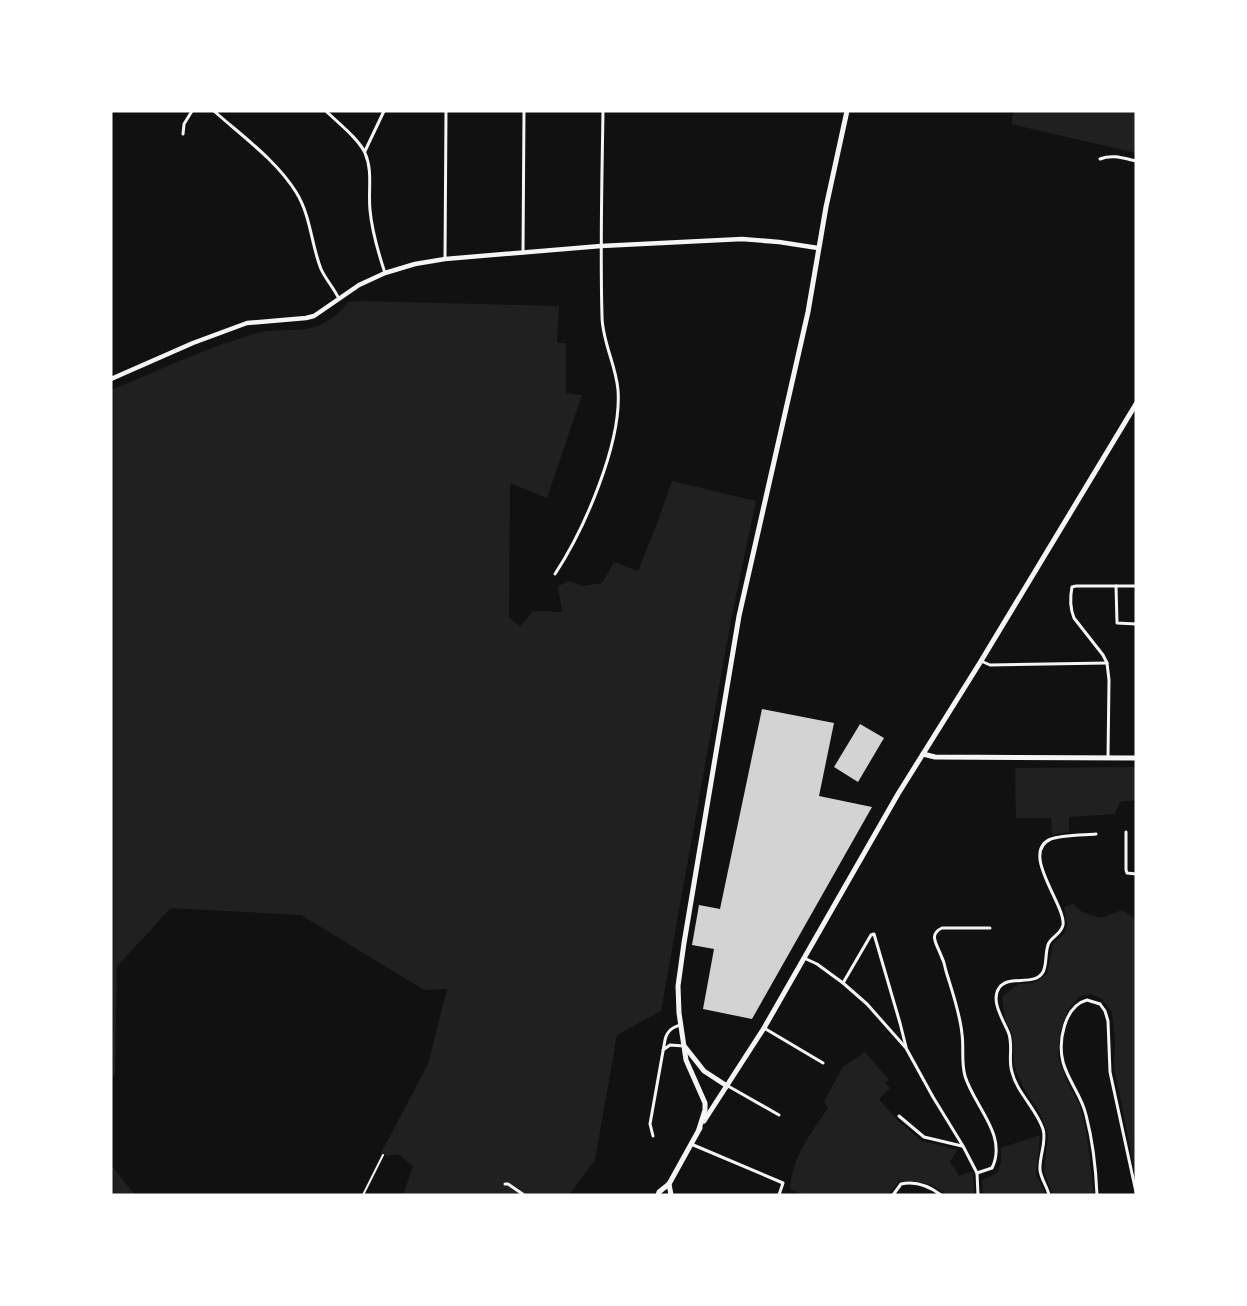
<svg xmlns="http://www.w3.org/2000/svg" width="1247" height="1306" font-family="'Nunito Sans',sans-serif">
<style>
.green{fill:#202020}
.building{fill:#d3d3d3}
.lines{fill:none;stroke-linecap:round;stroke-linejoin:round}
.service{stroke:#f5f5f5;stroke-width:2}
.minor{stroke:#f5f5f5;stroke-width:3}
.tertiary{stroke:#f5f5f5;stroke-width:4.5}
.primary{stroke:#f5f5f5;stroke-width:5}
</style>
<rect width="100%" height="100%" fill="#111"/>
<g class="green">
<polygon points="1014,111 1136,111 1136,153 1011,124"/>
<path d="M360,301L559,306L557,343H566V393L582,395L547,498L510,483L509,618L520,626L533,611L562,612L558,586L569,581L583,586L602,583L614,562L638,571L655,529L672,481L756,501L731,620L661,1011L617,1035L595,1160L569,1195H401L404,1192L413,1166L398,1154L387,1156L381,1153L428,1064L447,989L424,990L301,915L171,908L117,966L115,1074L111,1080V390C158,371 209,346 258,333C278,327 303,334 322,324C332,319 342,311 348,302Z"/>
<polygon points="1136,767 1136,800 1120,802 1115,814 1069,817 1069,832 1052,835 1051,818 1016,818 1015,768"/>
<polygon points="1073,904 1082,912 1101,918 1122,910 1136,919 1136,1177 1114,1067 1115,1041 1112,1012 1102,999 1091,994 1079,997 1067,1012 1060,1034 1058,1056 1066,1079 1080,1106 1086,1130 1094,1195 1053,1195 1044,1172 1048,1135 1041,1115 1023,1087 1014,1065 1012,1034 1005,1019 1002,997 1018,984 1034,983 1047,974 1053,944 1064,934 1067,924 1064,907"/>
<path d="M865,1052L889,1080L885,1083L890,1088L879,1099L898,1121L922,1141L958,1150L950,1161L959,1176L972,1171L975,1195H946C934,1182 917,1181 900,1181L889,1193V1195H804L790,1189C793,1155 810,1135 828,1108L824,1101L843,1067Z"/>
<polygon points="1040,1135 1036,1175 1046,1195 983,1194 982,1180 997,1173 1001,1163 1001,1148"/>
<polygon points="111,1165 135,1195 111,1195"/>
</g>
<g class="building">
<polygon points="762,709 834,723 819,796 872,807 752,1019 703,1009 714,949 692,945 699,905 720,909"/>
<polygon points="860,724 884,738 858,782 834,767"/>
</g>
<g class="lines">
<polyline class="service" points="363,1195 383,1155"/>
<g class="minor">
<path d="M214,111C242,136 276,160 296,192C311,216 311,244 321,269C326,280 334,288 339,299"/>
<path d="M326,111C337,122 359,139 365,153C373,171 368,190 370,210C372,232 378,252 385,273"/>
<polyline points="183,134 184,124 192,111"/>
<polyline points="365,151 384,111"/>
<path d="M1100,159C1112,154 1123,158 1136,161"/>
<polyline points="523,253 524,111"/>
<polyline points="445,259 446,111"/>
<path d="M555,574C584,530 622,443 618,390C616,365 602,341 602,316C600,248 602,179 603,111"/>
<polyline points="1116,586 1117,623 1136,624"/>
<polyline points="981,661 990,665 1107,663"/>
<path d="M1108,757L1109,680L1107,663L1103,655L1074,618C1070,608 1070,597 1072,587L1076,586H1136"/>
<polyline points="1126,832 1126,870 1127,873 1136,874"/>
<polyline points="804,958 817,964 843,983 867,1004 906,1048 933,1097 963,1146 977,1173 978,1195"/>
<polyline points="843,983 871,935 874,934 900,1023 906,1047"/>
<polyline points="764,1028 823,1063"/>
<polyline points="663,1050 670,1045 684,1046"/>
<polyline points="728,1086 779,1115"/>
<polyline points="899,1116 924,1137 962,1146"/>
<path d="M653,1136L650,1124L665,1040C667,1031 672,1027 681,1025"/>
<polyline points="691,1144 783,1183 779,1195"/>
<path d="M977,1173L992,1168C1008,1135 974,1106 965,1076C961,1062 964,1048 962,1034C960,1013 952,991 946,971C945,965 943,959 940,953C936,943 929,934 942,928H990"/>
<polyline points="505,1184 508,1184 524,1195"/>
<path d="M893,1195L901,1184C915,1181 929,1186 941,1195"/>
<path d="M1049,1195C1047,1186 1041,1179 1040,1170C1039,1156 1047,1142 1043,1129C1036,1108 1017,1093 1012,1072C1008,1060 1013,1047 1009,1034C1004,1021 990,1001 999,988C1008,974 1035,987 1043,972C1047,964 1045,954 1048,945C1050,937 1061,935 1063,925C1066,905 1019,852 1051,839C1060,835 1085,835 1096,834"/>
<path d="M1097,1195C1096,1171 1092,1138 1086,1115C1082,1096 1068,1081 1063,1062C1058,1042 1064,1006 1087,1000L1100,1004L1105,1011L1108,1021L1110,1072L1136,1192"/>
</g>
<polyline class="tertiary" points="111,379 193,343 247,323 306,318 314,316 359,285 385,273 415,264 445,259 601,246 742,239 779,242 818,248"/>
<g class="primary">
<polyline points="923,754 935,757 1136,758"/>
<polyline points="685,1047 704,1071 727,1086"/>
<polyline points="704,1121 764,1028 898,794 981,661 1136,404"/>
<polyline points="699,1129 705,1110 705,1103 686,1060 679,1013 678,986 684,943 739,616 808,312 826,207 847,111"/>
<polyline points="669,1184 671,1195"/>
<polyline points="658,1195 659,1192 669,1184 700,1128"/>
</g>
</g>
<rect width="1247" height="1306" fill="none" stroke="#ffffff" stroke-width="225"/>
</svg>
